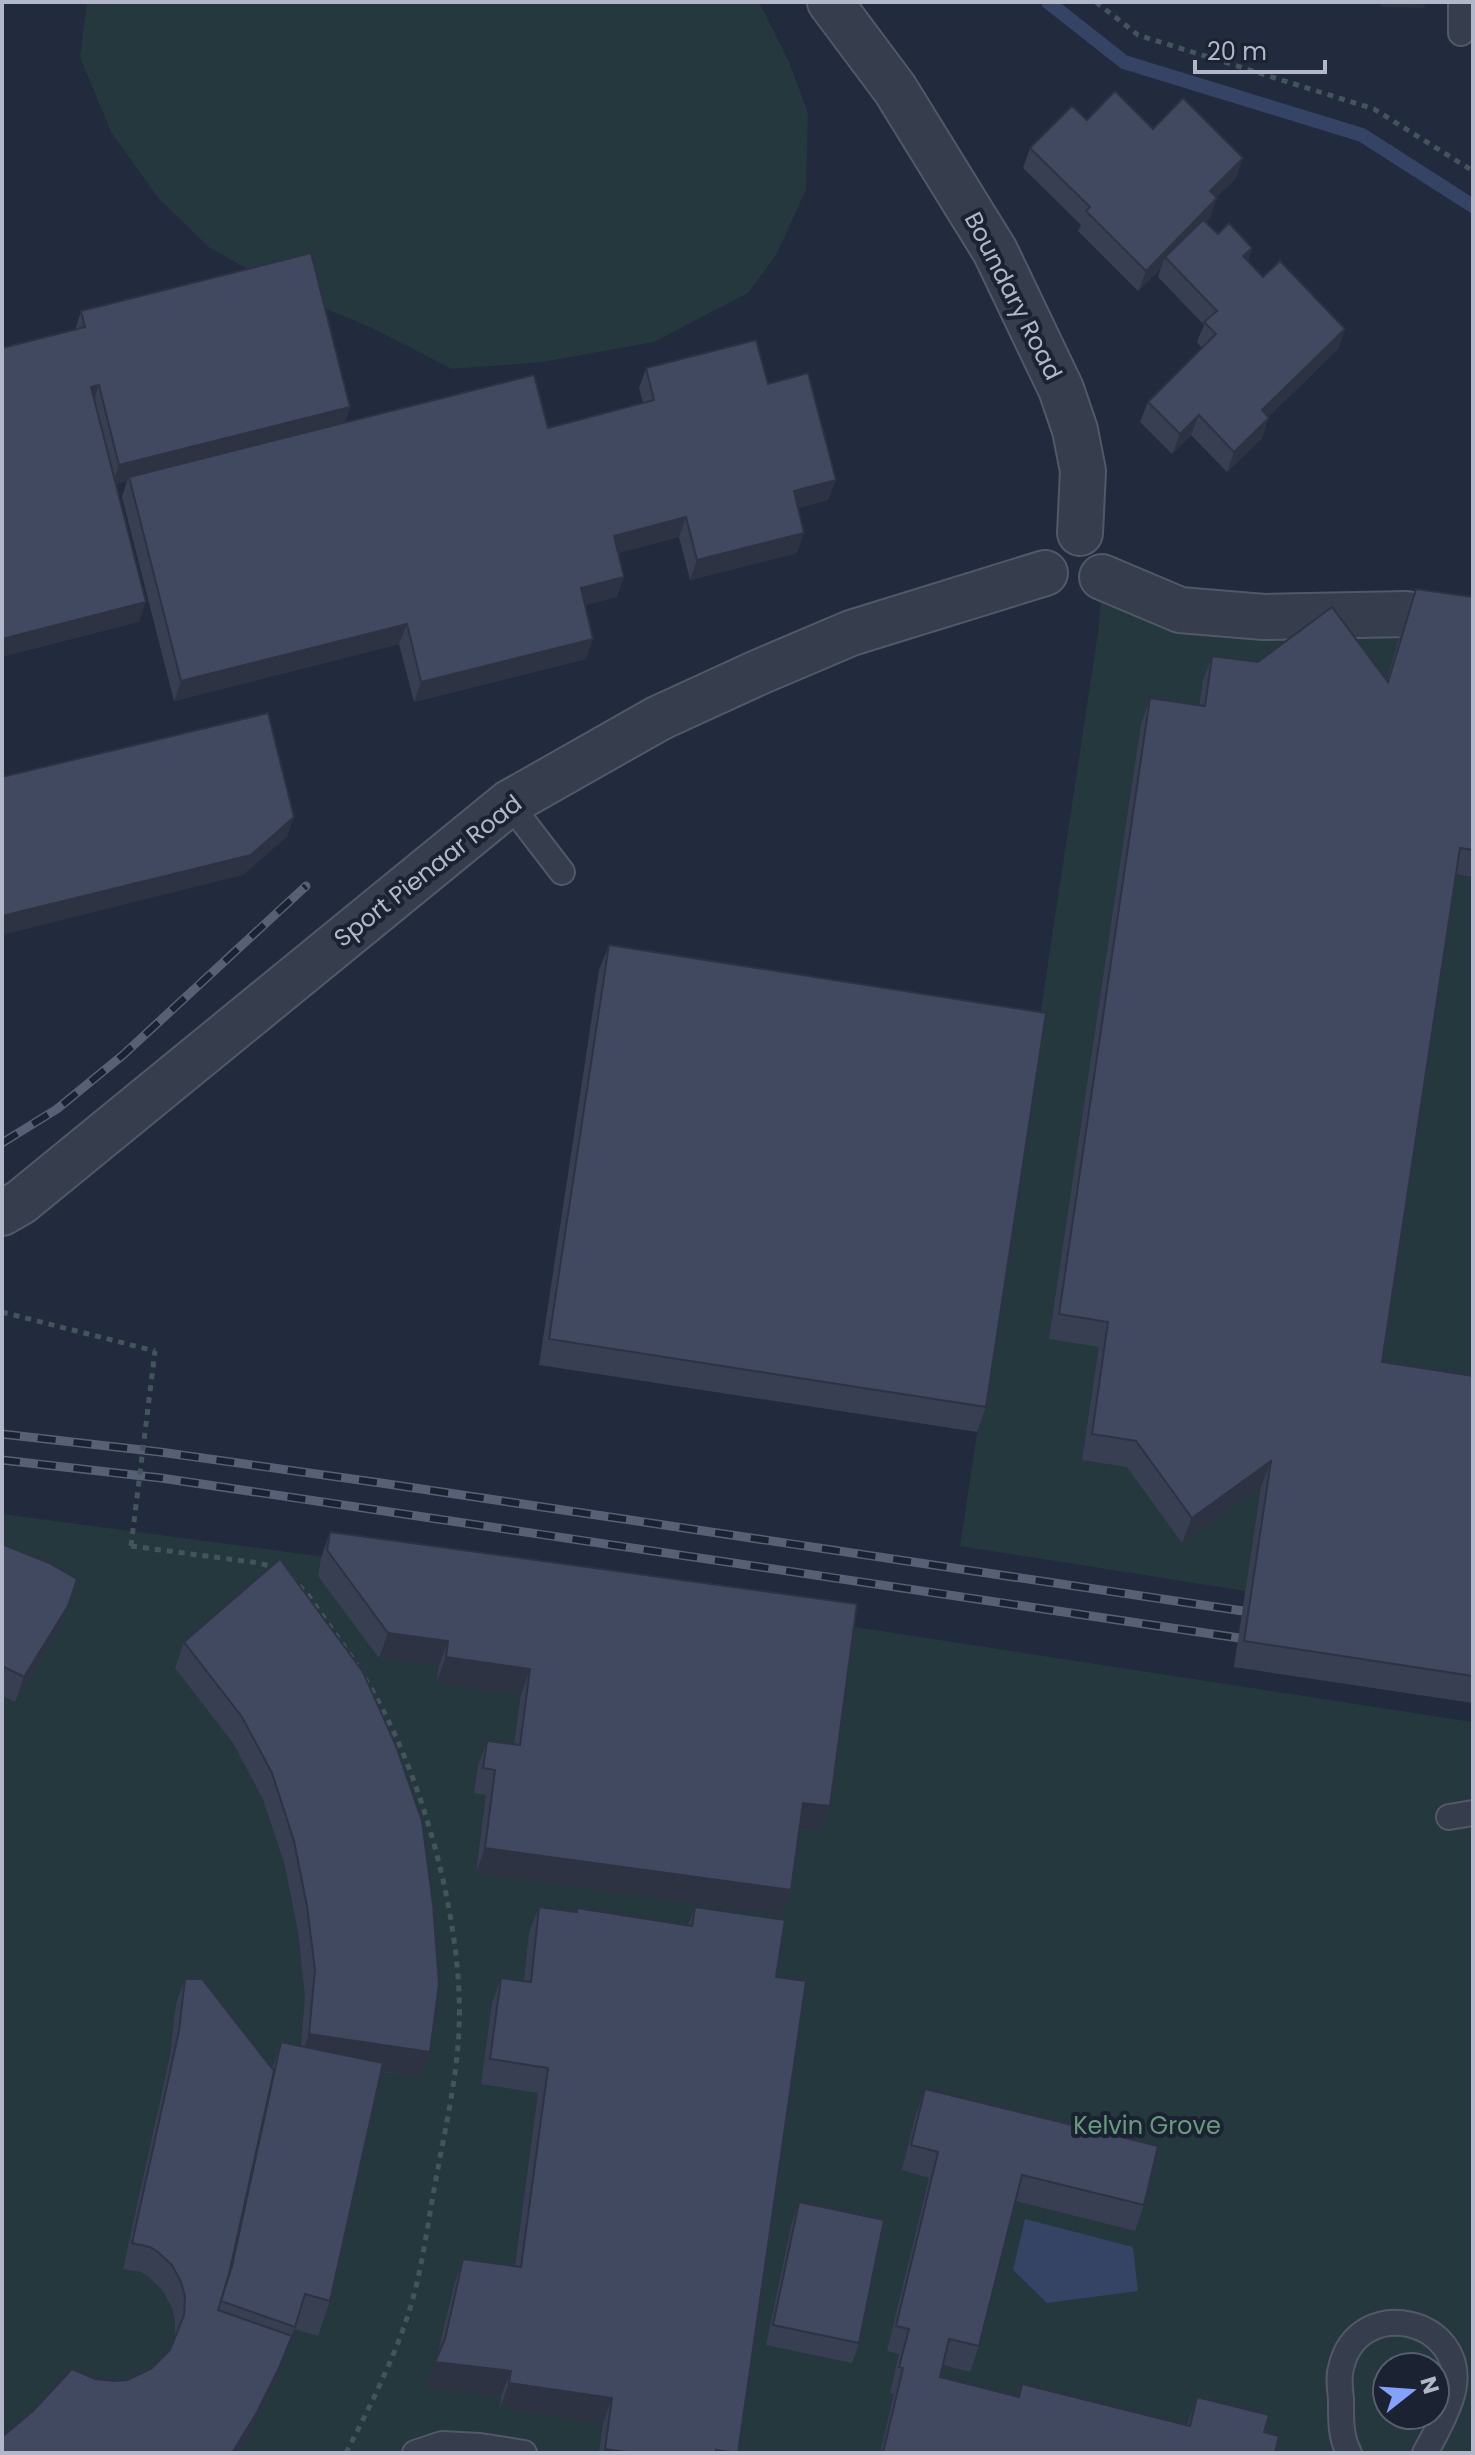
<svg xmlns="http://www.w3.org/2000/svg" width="1475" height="2455" font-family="Poppins,sans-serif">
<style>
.green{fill:#24383e;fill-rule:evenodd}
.water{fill:#354365}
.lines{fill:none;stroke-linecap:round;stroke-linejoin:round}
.stream{stroke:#354365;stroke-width:14}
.lane-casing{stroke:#515868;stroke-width:28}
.street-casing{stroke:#515868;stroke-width:48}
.path{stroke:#42555b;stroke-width:5;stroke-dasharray:6 6;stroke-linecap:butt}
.lane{stroke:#363d4d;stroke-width:24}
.street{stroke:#363d4d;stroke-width:44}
.rail-casing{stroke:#586075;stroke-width:9}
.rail{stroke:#1b2232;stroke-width:6;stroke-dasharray:18;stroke-linecap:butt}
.path-bridge{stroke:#42555b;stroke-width:5;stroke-dasharray:6 6;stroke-linecap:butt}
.wall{fill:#383f53}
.shaded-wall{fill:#2e3343}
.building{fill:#414960;stroke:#2e3343;stroke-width:2}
.labels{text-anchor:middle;stroke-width:8;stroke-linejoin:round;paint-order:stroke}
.street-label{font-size:24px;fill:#b2b8c9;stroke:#1b2232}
.park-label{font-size:24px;fill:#689b7b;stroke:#1b2232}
</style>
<rect width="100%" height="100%" fill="#222a3d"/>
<g class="green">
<polygon points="87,2 759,2 789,62 808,113 806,190 776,255 748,293 654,342 542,362 452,369 374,329 290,293 210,248 158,198 111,132 80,57"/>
<polygon points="1102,577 1180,610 1473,624 1473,1703 1234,1667 1245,1591 960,1546 1099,626"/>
<path d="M2,1514L875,1630L1473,1722V2453H2ZM1387,2367H1435V2415H1387Z"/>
</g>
<polygon class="water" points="1025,2219 1133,2247 1138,2291 1047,2303 1013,2270"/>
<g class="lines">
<polyline class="stream" points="1048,2 1124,62 1362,135 1473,206"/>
<defs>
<g id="lane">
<polyline points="1461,33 1461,2"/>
<polyline points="509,803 562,872"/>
<polyline points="1449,1817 1473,1813"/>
<polyline points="415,2453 442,2444 480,2446 524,2453"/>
<path d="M1349,2453C1340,2436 1341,2417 1341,2399C1340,2388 1338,2378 1341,2368C1358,2293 1469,2319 1453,2391C1449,2409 1434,2437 1425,2453"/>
</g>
<g id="street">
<polyline points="830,2 895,89 995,251 1061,389 1075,430 1083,471 1080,533"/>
<polyline points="1102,577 1180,610 1264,617 1406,614 1473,624"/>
<polyline points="2,1213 21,1202 509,803 659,718 757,673 851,633 1045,573"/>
</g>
</defs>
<use href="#lane" class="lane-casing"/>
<use href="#street" class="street-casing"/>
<g class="path">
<polyline points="1096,2 1138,35 1374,109 1473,171"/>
<polyline points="2,1312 155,1351"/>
<polyline points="131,1546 259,1563 276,1568"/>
<polyline points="291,1577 308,1595 357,1665"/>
<path d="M346,2453C368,2410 390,2367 406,2321C422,2275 427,2226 436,2179C445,2129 457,2079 459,2029C464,1923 421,1766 364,1677"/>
</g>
<use href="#lane" class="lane"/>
<use href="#street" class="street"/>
<defs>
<g id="rail">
<polyline points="2,1143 57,1109 123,1055 306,886"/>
<polyline points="2,1434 160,1452 381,1483 1243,1611"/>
<polyline points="2,1460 161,1478 1239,1638"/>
</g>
</defs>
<use href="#rail" class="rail-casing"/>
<use href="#rail" class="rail"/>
<polyline class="path-bridge" points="131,1546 155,1351"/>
</g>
<g class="wall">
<polygon points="1087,120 1153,129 1236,178 1216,197 1210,218 1206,222 1218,234 1252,248 1248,260 1263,277 1345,329 1338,349 1268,417 1262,438 1227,472 1191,435 1172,454 1140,422 1148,402 1202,348 1197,342 1204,325 1158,277 1161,268 1138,291 1078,231 1081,225 1023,168 1030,148"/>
<polygon points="81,311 350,407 345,422 548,428 643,403 639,388 646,368 768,384 828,500 798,508 797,553 690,580 679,537 618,553 617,597 585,605 586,659 414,702 399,644 174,701 122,497 127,481 116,484 139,622 75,330"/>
<polygon points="1416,589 1473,597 1473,877 1456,874 1382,1362 1473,1376 1473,1703 1234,1667 1261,1487 1182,1543 1127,1467 1082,1460 1099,1347 1049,1339 1141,724 1150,698 1199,706 1203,681 1212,656 1387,680 1406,614"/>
<polygon points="609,945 986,1407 977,1432 539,1365 599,970"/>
<polygon points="330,1532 821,1831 800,1829 782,1915 476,1873 486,1795 474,1793 478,1766 487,1741 514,1744 521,1694 436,1683 439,1666 379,1658 318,1576 321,1558"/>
<polygon points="2,1544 59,1631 15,1702 2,1696"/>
<polygon points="280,1559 430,2052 421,2077 381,2072 330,2301 318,2336 294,2329 270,2394 239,2453 2,2453 95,2379 114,2381 127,2380 151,2369 170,2350 175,2338 175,2322 172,2308 163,2291 149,2277 141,2272 123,2269 170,2056 176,2004 185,1979 272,2069 281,2042 301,2046 305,1996 298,1931 285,1866 263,1799 233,1743 175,1668 184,1642"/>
<polygon points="539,1907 576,1912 577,1908 688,1925 695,1907 776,1977 738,2453 599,2453 603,2423 500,2408 501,2396 426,2387 437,2357 454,2285 463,2259 515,2266 538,2093 481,2084 492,2003 501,1978 524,1981 529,1932"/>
<polygon points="925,2089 1144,2205 1135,2231 1015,2201 979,2346 970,2372 943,2365 940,2377 1018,2396 1022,2384 1187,2425 1197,2397 1264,2432 1275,2453 880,2453 894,2394 890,2393 899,2354 887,2351 929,2178 902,2170 916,2114"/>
<polygon points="799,2202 859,2343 852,2363 766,2345 792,2222"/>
</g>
<g class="shaded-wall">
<polygon points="1382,2 1426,2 1424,8 1380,7"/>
<polygon points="1243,158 1236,178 1203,211 1210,191"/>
<polygon points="1217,198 1210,218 1168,261 1165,257 1161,268 1138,291 1146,271"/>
<polygon points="1252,248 1245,268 1243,256"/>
<polygon points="1345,329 1338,349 1254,430 1262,410"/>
<polygon points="99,385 92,405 91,387"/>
<polygon points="350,407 343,427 129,477 127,481 112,485 119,465"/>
<polygon points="1199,415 1191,435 1172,454 1180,434"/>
<polygon points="1269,418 1262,438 1227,472 1234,452"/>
<polygon points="836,480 828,500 786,511 794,491"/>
<polygon points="686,517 679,537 607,556 614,536"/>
<polygon points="804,533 797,553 690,580 697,560"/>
<polygon points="624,577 617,597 573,608 581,588"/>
<polygon points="146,602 139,622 2,657 2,639"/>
<polygon points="407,624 399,644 174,701 181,681"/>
<polygon points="593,639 586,659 414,702 421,682"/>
<polygon points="294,817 287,837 243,875 2,935 2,916"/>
<polygon points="1271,1461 1261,1487 1182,1543 1192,1518"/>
<polygon points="68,1606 59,1631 15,1702 24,1677"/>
<polygon points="388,1633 448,1641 439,1666 379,1658"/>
<polygon points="446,1657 530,1669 521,1694 436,1683"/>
<polygon points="803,1803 830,1806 821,1831 794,1828"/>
<polygon points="485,1848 791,1890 782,1915 476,1873"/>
<polygon points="309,2034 430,2052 421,2077 300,2060"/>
<polygon points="292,2336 270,2394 247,2440 239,2453 232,2453"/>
<polygon points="435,2362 511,2371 501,2396 426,2387"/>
<polygon points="509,2383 612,2398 603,2423 500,2408"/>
<polygon points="605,2449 634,2453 603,2453"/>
</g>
<g class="building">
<polygon points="1115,91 1153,129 1183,98 1243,158 1210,191 1217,198 1146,271 1086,211 1090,207 1030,148 1072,106 1087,120"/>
<polygon points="1203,220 1218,234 1229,223 1252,248 1243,256 1263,277 1280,261 1345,329 1262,410 1269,418 1234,452 1199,415 1180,434 1148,402 1216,334 1204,322 1217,311 1165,257"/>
<polygon points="311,253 350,407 119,465 99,385 91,387 146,602 2,639 2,348 85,327 81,311"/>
<polygon points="756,340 768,384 808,373 836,480 794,491 804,533 697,560 686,517 614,536 624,577 581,588 593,639 421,682 407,624 181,681 129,477 534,375 548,428 654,400 646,368"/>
<polygon points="1416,589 1473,597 1473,850 1460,848 1382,1362 1473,1376 1473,1676 1244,1641 1271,1461 1192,1518 1136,1441 1092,1434 1108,1322 1059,1314 1150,698 1205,706 1212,656 1258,662 1332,607 1388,682"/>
<polygon points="268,713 294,817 251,855 2,916 2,777"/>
<polygon points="609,945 1046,1013 986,1407 549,1339"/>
<polygon points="330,1532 857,1604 830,1806 803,1803 791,1890 485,1848 495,1770 483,1768 487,1741 520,1745 530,1669 446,1657 448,1641 388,1633 327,1550"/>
<polygon points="2,1544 49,1563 77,1579 68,1606 24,1677 2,1666"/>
<polygon points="280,1559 363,1672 396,1746 422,1821 433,1904 439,1984 430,2052 309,2034 315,1970 307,1906 294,1841 272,1773 242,1717 184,1642"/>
<polygon points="539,1907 577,1912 577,1908 692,1926 695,1907 785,1920 776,1977 806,1981 738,2453 716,2450 716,2453 634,2453 605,2449 612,2398 509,2383 511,2371 435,2362 445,2339 463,2259 521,2267 548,2068 490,2059 501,1978 531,1982"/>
<polygon points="185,1979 202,1979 274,2071 229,2274 218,2310 292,2336 279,2368 256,2414 232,2453 2,2453 2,2437 34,2410 72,2369 95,2379 114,2381 127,2380 151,2369 170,2350 184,2315 185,2296 181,2282 172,2265 158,2252 150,2247 132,2243 179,2031"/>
<polygon points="281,2042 383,2063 330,2301 305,2294 295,2327 221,2301 232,2266"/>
<polygon points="925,2089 1158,2146 1144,2205 1022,2175 979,2346 949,2339 940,2377 1019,2397 1022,2384 1190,2426 1197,2397 1269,2415 1264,2432 1279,2436 1275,2453 883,2453 903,2368 899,2367 909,2329 896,2326 938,2152 911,2145"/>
<polygon points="799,2202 884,2220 859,2343 773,2325"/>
</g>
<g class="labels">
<g class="street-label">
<text transform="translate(1013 296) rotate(63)" y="8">Boundary Road</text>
<text transform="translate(428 871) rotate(-38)" y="8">Sport Pienaar Road</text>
</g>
<g class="park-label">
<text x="1147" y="2134">Kelvin Grove</text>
</g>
</g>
<rect width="1475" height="2455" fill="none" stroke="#b2b8c9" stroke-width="8"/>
<g transform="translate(1411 2391) rotate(73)"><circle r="38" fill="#1b2232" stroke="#575e6e" stroke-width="2"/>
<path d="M0-6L14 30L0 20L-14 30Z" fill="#84a2fb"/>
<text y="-12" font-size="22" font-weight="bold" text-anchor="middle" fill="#b2b8c9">N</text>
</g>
<path d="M1195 60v12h130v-12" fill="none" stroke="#b2b8c9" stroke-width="4"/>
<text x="1207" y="60" font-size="24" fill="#b2b8c9" stroke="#1b2232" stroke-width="6" paint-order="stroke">20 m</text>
</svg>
